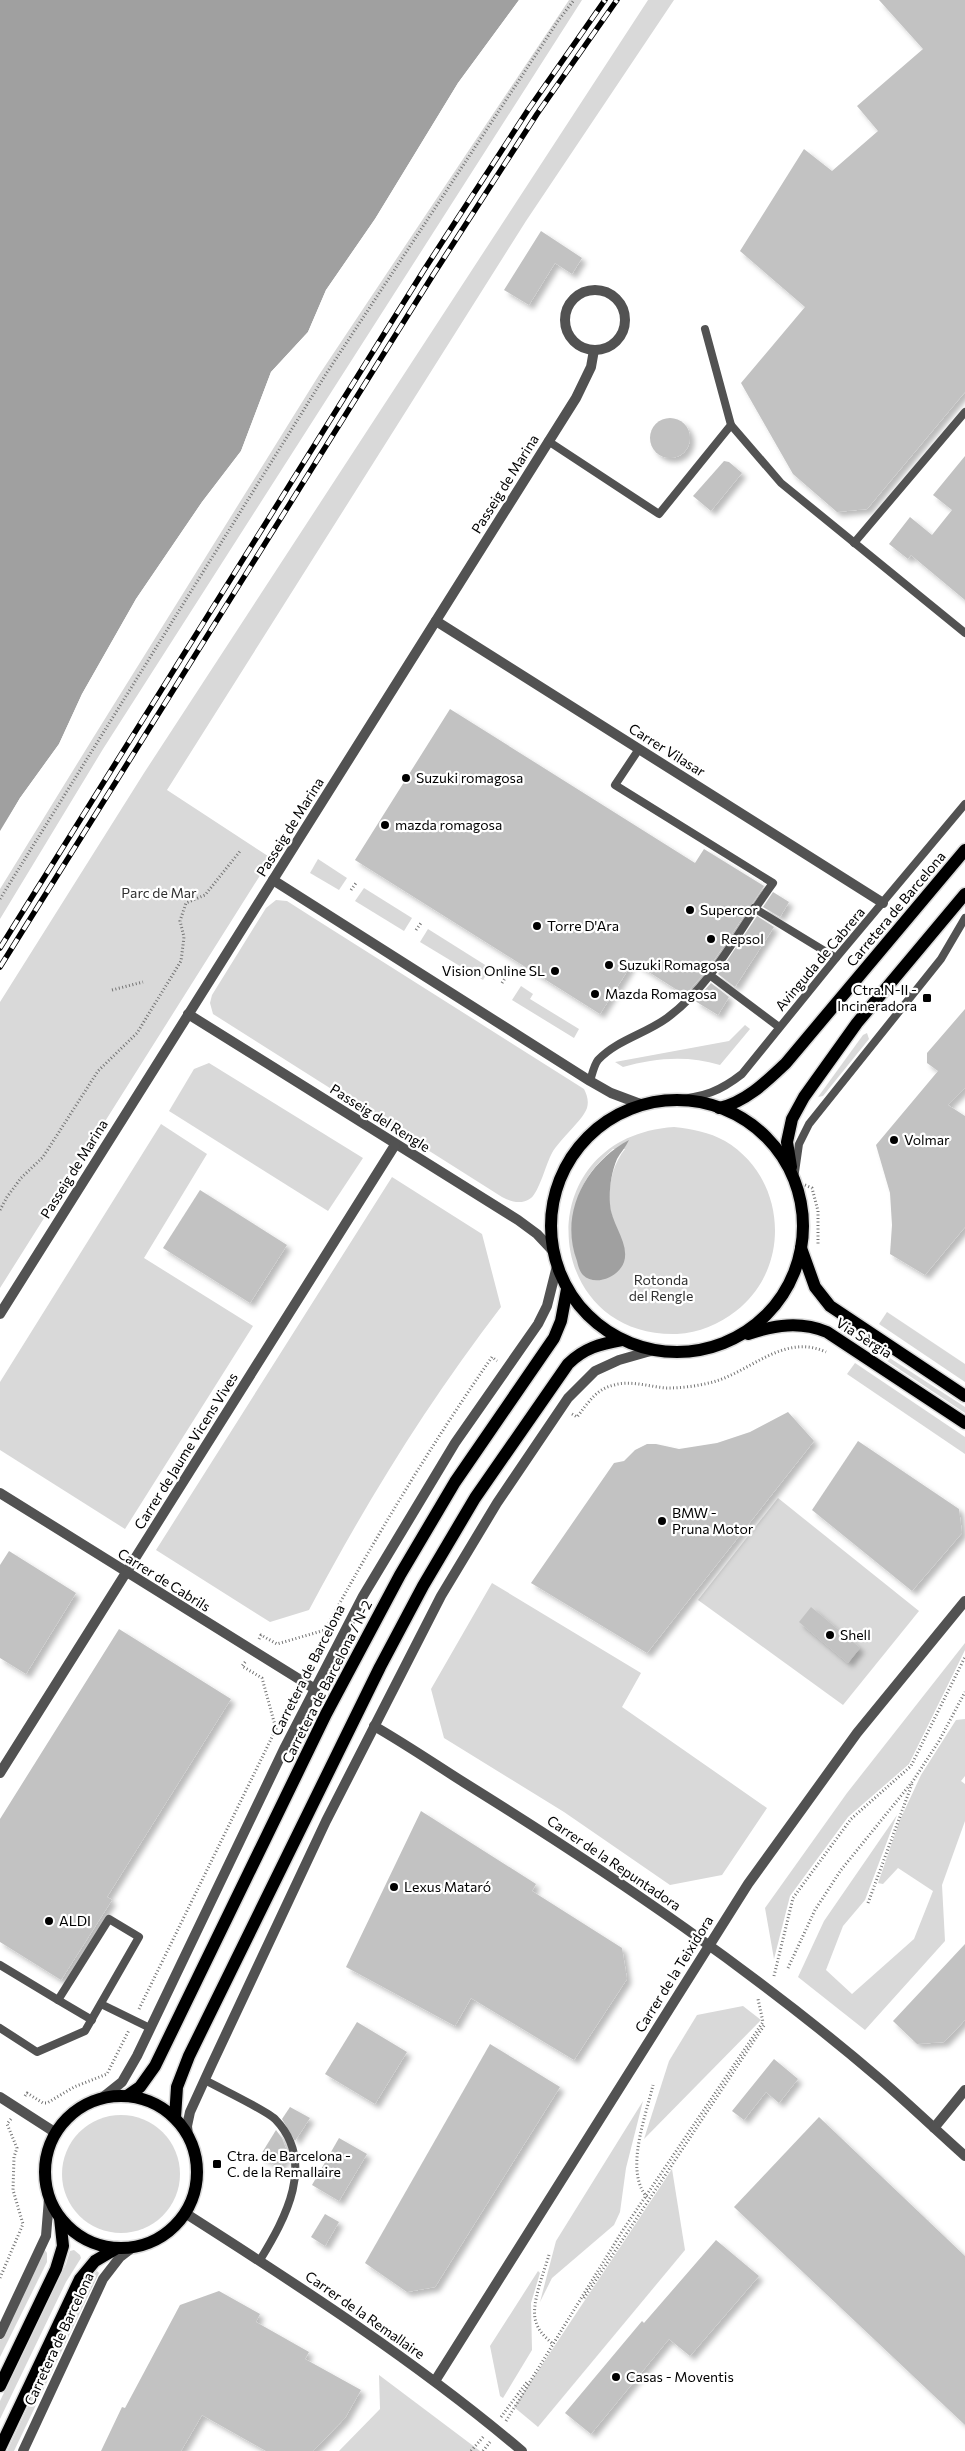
<svg xmlns="http://www.w3.org/2000/svg" width="965" height="2451" font-family="Commissioner,sans-serif">
<style>
.green{fill:#d9d9d9;fill-rule:evenodd}
.water{fill:#a0a0a0}
.pier{fill:#fff}
.building{fill:#c2c2c2;filter:url(#shadow)}
.lines{fill:none;stroke-linecap:round;stroke-linejoin:round}
.primary-casing{stroke:#dbdbdb;stroke-width:15}
.path{stroke:#747474;stroke-width:3;stroke-dasharray:1 2.5;stroke-linecap:butt}
.service{stroke:#525252;stroke-width:8}
.minor{stroke:#525252;stroke-width:10}
.primary{stroke:#000;stroke-width:12}
.rail-casing{stroke:#000;stroke-width:5.5}
.rail{stroke:#fff;stroke-width:4;stroke-dasharray:11;stroke-linecap:butt}
.poi-dot{fill:#000;stroke:#fff;stroke-width:2}
.labels{text-anchor:middle;stroke-width:4.5;stroke-linejoin:round;paint-order:stroke}
.street-label{font-size:14px;fill:#000;stroke:#fff}
.poi-label{font-size:14px;fill:#000;stroke:#fff;text-anchor:start}
.park-label{font-size:14px;fill:#303030;stroke:#fff}
</style>
<defs>
<filter id="shadow"><feDropShadow dx="4.5" dy="4.5" stdDeviation="2.5" flood-color="#0004"/></filter>
</defs>
<rect width="100%" height="100%" fill="#fff"/>
<g class="green">
<polygon points="569,0 582,0 103,749 0,919 0,889 93,738 319,375"/>
<polygon points="648,0 674,0 526,221 167,790 271,858 0,1288 0,1002 144,773"/>
<polygon points="318,859 347,878 339,890 310,873"/>
<polygon points="364,888 412,918 404,931 355,901"/>
<path d="M276,900L287,901L312,917L584,1089C587,1095 589,1101 587,1108C583,1120 560,1139 552,1153C546,1164 539,1192 531,1198C521,1205 512,1202 502,1197L213,1014L210,1003L212,995L266,908Z"/>
<polygon points="428,929 490,968 483,980 420,942"/>
<polygon points="521,986 533,994 530,999 579,1029 574,1038 512,1000"/>
<path d="M745,1025L750,1029L720,1065C687,1055 655,1058 623,1067L615,1062L729,1041Z"/>
<polygon points="867,1033 869,1039 823,1096 818,1097 863,1035"/>
<polygon points="209,1063 363,1158 328,1211 169,1111 194,1069"/>
<polygon points="161,1124 207,1154 144,1258 253,1326 125,1529 0,1450 0,1382"/>
<path d="M674,1127C692,1129 709,1132 725,1141C786,1177 793,1267 736,1311C719,1324 699,1333 677,1334C540,1338 526,1137 674,1127ZM613,1149H625C611,1166 606,1194 612,1216C616,1233 627,1245 623,1264L572,1225C578,1189 586,1173 613,1149Z"/>
<path d="M392,1177L482,1234L501,1307C426,1405 367,1501 309,1610L270,1622L156,1550Z"/>
<polygon points="887,1312 965,1364 965,1382 879,1324"/>
<polygon points="839,1325 965,1407 965,1413 839,1329"/>
<polygon points="855,1363 965,1437 965,1454 847,1374"/>
<polygon points="778,1498 919,1611 843,1705 698,1600"/>
<polygon points="492,1583 641,1673 622,1707 767,1808 722,1875 670,1885 564,1812 444,1738 431,1689"/>
<polygon points="965,1643 965,1650 909,1764 848,1817 790,1896 774,1959 765,1908 847,1793"/>
<polygon points="965,1719 965,1776 961,1781 965,1784 965,1821 942,1885 945,1941 865,2030 798,1977 824,1921 897,1815 865,1900 843,1926 826,1970 852,1994 914,1939 933,1891 898,1868 883,1884 878,1883 900,1820 921,1775 956,1720"/>
<polygon points="743,2006 761,2020 644,2139 669,2061 697,2015"/>
<polygon points="643,2101 626,2168 620,2212 614,2225 552,2278 540,2302 556,2241"/>
<circle cx="121" cy="2174" r="59"/>
<polygon points="672,2169 685,2250 538,2427 514,2407"/>
<polygon points="44,2249 47,2253 47,2262 0,2357 0,2340"/>
<polygon points="74,2250 80,2255 81,2258 66,2282 0,2419 0,2401 66,2264 70,2251"/>
<polygon points="97,2271 99,2273 14,2451 7,2451 85,2285"/>
<polygon points="538,2271 540,2273 531,2303 532,2350 503,2398 500,2396 490,2346"/>
<polygon points="379,2375 480,2451 339,2451 380,2409"/>
</g>
<g class="water">
<polygon points="0,0 519,0 458,83 375,219 326,290 308,332 271,372 241,451 202,502 136,599 82,694 59,744 20,798 0,831"/>
<path d="M629,1140C626,1147 620,1153 617,1159C611,1173 609,1190 610,1204C611,1224 630,1243 624,1262C619,1277 595,1287 583,1275C580,1272 578,1266 577,1261C559,1213 586,1163 629,1140Z"/>
</g>
<polygon class="pier" points="519,0 521,1 460,84 377,221 328,291 310,334 273,374 243,452 204,504 138,601 84,695 62,745 0,833 20,798 59,744 82,694 136,599 202,502 241,451 271,372 308,332 326,290 375,219 458,83"/>
<g class="building">
<polygon points="879,0 965,0 965,392 867,509 837,512 793,474 741,383 805,307 740,251 804,149 832,171 878,131 857,106 923,49"/>
<polygon points="541,231 582,258 572,274 555,263 529,305 504,290"/>
<circle cx="670" cy="438" r="20"/>
<polygon points="965,456 965,600 911,555 908,559 889,544 910,517 932,535 952,510 933,495"/>
<polygon points="724,461 729,462 742,473 711,511 693,496"/>
<polygon points="450,709 695,863 704,849 764,886 708,969 685,995 633,962 600,1014 355,860"/>
<polygon points="773,892 789,902 780,917 763,907"/>
<polygon points="757,916 774,927 735,987 718,974"/>
<polygon points="711,983 729,997 718,1015 695,1001"/>
<polygon points="965,1009 965,1088 948,1105 965,1116 965,1227 925,1275 890,1254 892,1225 890,1193 876,1145 938,1071 927,1063 927,1053"/>
<polygon points="200,1190 287,1245 250,1303 163,1248"/>
<polygon points="788,1412 814,1441 647,1653 531,1583 614,1463 624,1461 635,1450 647,1444 656,1444 679,1449 717,1443 750,1432"/>
<polygon points="858,1441 959,1509 962,1533 912,1591 812,1510"/>
<polygon points="9,1551 76,1593 26,1674 0,1658 0,1565"/>
<polygon points="811,1607 860,1648 848,1663 799,1622"/>
<polygon points="119,1629 231,1699 107,1897 112,1900 61,1980 0,1942 0,1819"/>
<polygon points="421,1811 536,1884 532,1891 622,1948 627,1979 574,2060 471,1998 455,2026 346,1967"/>
<polygon points="965,1944 965,2020 944,2042 917,2044 893,2021"/>
<polygon points="357,2022 407,2052 375,2104 325,2074"/>
<polygon points="490,2044 560,2087 435,2287 407,2292 365,2263"/>
<polygon points="774,2059 798,2079 779,2103 766,2092 744,2120 732,2111"/>
<polygon points="290,2107 310,2118 295,2141 282,2119"/>
<polygon points="819,2117 965,2256 965,2425 734,2207"/>
<polygon points="276,2130 282,2138 288,2154 279,2168 260,2156"/>
<polygon points="339,2138 367,2154 339,2201 312,2185"/>
<polygon points="325,2214 339,2222 325,2246 311,2237"/>
<polygon points="716,2240 759,2276 690,2356 669,2339 591,2434 565,2413 642,2321 644,2323"/>
<polygon points="219,2291 260,2314 256,2322 309,2352 305,2359 361,2390 345,2418 313,2451 266,2451 202,2415 181,2451 101,2451 122,2407 125,2408 180,2305"/>
</g>
<g class="lines">
<defs>
<g id="primary">
<circle cx="677" cy="1226" r="126"/>
<path d="M719,1108C746,1102 767,1081 786,1063L965,850"/>
<polyline points="791,1167 787,1142 792,1119 804,1097 857,1023 965,894"/>
<polyline points="801,1248 815,1287 830,1306 965,1396"/>
<path d="M748,1334C775,1325 800,1321 827,1332L965,1423"/>
<polyline points="127,2096 140,2087 155,2066 326,1714 400,1575 455,1482 554,1338 561,1321 567,1289"/>
<circle cx="121" cy="2172" r="76"/>
<path d="M175,2118L177,2087L189,2056L380,1667L423,1586L475,1498L568,1364C584,1348 600,1344 622,1340"/>
<polyline points="0,2386 56,2269 63,2246 60,2218"/>
<polyline points="0,2448 80,2279 95,2261 117,2248"/>
</g>
</defs>
<use href="#primary" class="primary-casing"/>
<g class="path">
<polyline points="351,890 356,883"/>
<polyline points="0,899 326,374 558,21 574,0"/>
<polyline points="416,930 421,923"/>
<polyline points="502,983 507,975"/>
<polyline points="112,990 143,982"/>
<polyline points="805,1185 812,1188 818,1211 818,1246"/>
<polyline points="0,1210 7,1197 21,1178 43,1157 98,1071 137,1033 181,961 184,937 180,921 186,903 205,895 241,850"/>
<path d="M572,1414L577,1417C588,1403 596,1389 614,1385C631,1380 650,1387 667,1388C682,1388 698,1386 713,1382C752,1371 784,1333 826,1352"/>
<path d="M259,1639L261,1635L277,1644L325,1630C376,1536 431,1445 492,1357L497,1361"/>
<polyline points="868,1903 912,1784"/>
<polyline points="788,1968 815,1910 841,1870 913,1781 939,1741 965,1692"/>
<polyline points="774,1976 793,1898 851,1819 911,1766 965,1657"/>
<polyline points="139,2009 276,1729 262,1678 242,1666 246,1661"/>
<polyline points="25,2096 27,2093 43,2103 47,2103 74,2087 107,2074 129,2030"/>
<path d="M647,2197C624,2171 646,2116 653,2085"/>
<path d="M549,2255C544,2272 530,2306 536,2322C539,2332 546,2338 553,2344"/>
<polyline points="0,2278 23,2224 13,2190 14,2157 17,2148 7,2124 11,2119"/>
<polyline points="584,2298 765,2024"/>
<polyline points="501,2417 527,2382"/>
<polyline points="506,2421 623,2230 763,2022 758,1999"/>
<polyline points="471,2451 484,2436"/>
<polyline points="483,2451 490,2442"/>
</g>
<g class="service">
<polyline points="731,425 781,483 965,633"/>
<polyline points="548,441 659,514 731,425 705,329"/>
<polyline points="854,543 965,412"/>
<polyline points="754,908 836,958"/>
<polyline points="711,976 779,1027"/>
<path d="M590,1081C592,1075 594,1065 598,1060C617,1040 645,1034 667,1018C714,983 739,929 773,883L615,785L639,749"/>
<path d="M676,1100C705,1096 719,1092 742,1074L836,958L965,804"/>
<polyline points="794,1179 799,1144 809,1124 941,959 965,918"/>
<polyline points="0,1965 58,2000 109,1919 139,1937 85,2031 37,2052 0,2028"/>
<polyline points="58,2000 92,2020"/>
<polyline points="101,2004 150,2028"/>
<path d="M205,2080C221,2089 264,2109 275,2119C317,2162 285,2219 260,2260"/>
</g>
<g class="minor">
<circle cx="595" cy="320" r="30"/>
<polyline points="436,621 883,903"/>
<polyline points="273,880 590,1081 611,1093 643,1105"/>
<polyline points="188,1014 518,1220 537,1234 553,1251"/>
<polyline points="0,1314 576,398 591,367 594,350"/>
<polyline points="0,1493 315,1689"/>
<path d="M374,1726C409,1746 442,1769 476,1790C617,1878 755,1972 881,2080C910,2105 937,2131 965,2156"/>
<polyline points="0,1773 395,1145"/>
<polyline points="0,2097 56,2133"/>
<polyline points="102,2098 122,2082 137,2056 285,1747 363,1596 455,1443 538,1324 547,1306 557,1266"/>
<polyline points="934,2128 965,2090"/>
<polyline points="188,2136 187,2126 190,2112 211,2066 326,1821 441,1596 497,1503 568,1398 595,1371 619,1360 654,1350"/>
<path d="M185,2213C301,2287 417,2362 522,2451"/>
<polyline points="0,2334 46,2236 49,2199"/>
<polyline points="435,2381 748,1884 857,1733 965,1601"/>
<polyline points="23,2451 103,2279 120,2257 133,2247"/>
</g>
<use href="#primary" class="primary"/>
<defs>
<g id="rail">
<polyline points="0,948 424,270 528,110 605,0"/>
<polyline points="0,967 433,275 537,114 617,0"/>
</g>
</defs>
<use href="#rail" class="rail-casing"/>
<use href="#rail" class="rail"/>
</g>
<g class="poi-dot">
<circle cx="406" cy="778" r="5"/>
<circle cx="385" cy="825" r="5"/>
<circle cx="690" cy="910" r="5"/>
<circle cx="537" cy="926" r="5"/>
<circle cx="711" cy="939" r="5"/>
<circle cx="609" cy="965" r="5"/>
<circle cx="555" cy="971" r="5"/>
<circle cx="595" cy="994" r="5"/>
<rect x="922" y="993" width="10" height="10" rx="2.5"/>
<circle cx="894" cy="1140" r="5"/>
<circle cx="662" cy="1521" r="5"/>
<circle cx="830" cy="1635" r="5"/>
<circle cx="394" cy="1887" r="5"/>
<circle cx="49" cy="1921" r="5"/>
<rect x="212" y="2159" width="10" height="10" rx="2.5"/>
<circle cx="616" cy="2377" r="5"/>
</g>
<g class="labels">
<g class="street-label">
<text transform="translate(505 484) rotate(-58)" y="5">Passeig de Marina</text>
<text transform="translate(667 750) rotate(32)" y="5">Carrer Vilasar</text>
<text transform="translate(290 827) rotate(-58)" y="5">Passeig de Marina</text>
<text transform="translate(896 909) rotate(-50)" y="5">Carretera de Barcelona</text>
<text transform="translate(820 959) rotate(-50)" y="5">Avinguda de Cabrera</text>
<text transform="translate(380 1118) rotate(32)" y="5">Passeig del Rengle</text>
<text transform="translate(74 1169) rotate(-58)" y="5">Passeig de Marina</text>
<text transform="translate(864 1338) rotate(32)" y="5">Via Sèrgia</text>
<text transform="translate(186 1451) rotate(-58)" y="5">Carrer de Jaume Vicens Vives</text>
<text transform="translate(164 1580) rotate(32)" y="5">Carrer de Cabrils</text>
<text transform="translate(308 1670) rotate(-63)" y="5">Carretera de Barcelona</text>
<text transform="translate(327 1682) rotate(-63)" y="5">Carretera de Barcelona / N-2</text>
<text transform="translate(614 1863) rotate(34)" y="5">Carrer de la Repuntadora</text>
<text transform="translate(674 1974) rotate(-58)" y="5">Carrer de la Teixidora</text>
<text transform="translate(365 2315) rotate(35)" y="5">Carrer de la Remallaire</text>
<text transform="translate(59 2339) rotate(-65)" y="5">Carretera de Barcelona</text>
</g>
<g class="poi-label">
<text x="416" y="783">Suzuki romagosa</text>
<text x="395" y="830">mazda romagosa</text>
<text x="700" y="915">Supercor</text>
<text x="547" y="931">Torre D'Ara</text>
<text x="721" y="944">Repsol</text>
<text x="619" y="970">Suzuki Romagosa</text>
<text x="545" y="976" text-anchor="end">Vision Online SL</text>
<text x="917" y="995" text-anchor="end">Ctra.N-II -<tspan x="917" dy="16">Incineradora</tspan></text>
<text x="605" y="999">Mazda Romagosa</text>
<text x="904" y="1145">Volmar</text>
<text x="672" y="1518">BMW -<tspan x="672" dy="16">Pruna Motor</tspan></text>
<text x="840" y="1640">Shell</text>
<text x="404" y="1892">Lexus Mataró</text>
<text x="59" y="1926">ALDI</text>
<text x="227" y="2161">Ctra. de Barcelona -<tspan x="227" dy="16">C. de la Remallaire</tspan></text>
<text x="626" y="2382">Casas - Moventis</text>
</g>
<g class="park-label">
<text x="159" y="898">Parc de Mar</text>
<text x="661" y="1285">Rotonda<tspan x="661" dy="16">del Rengle</tspan></text>
</g>
</g>
</svg>
